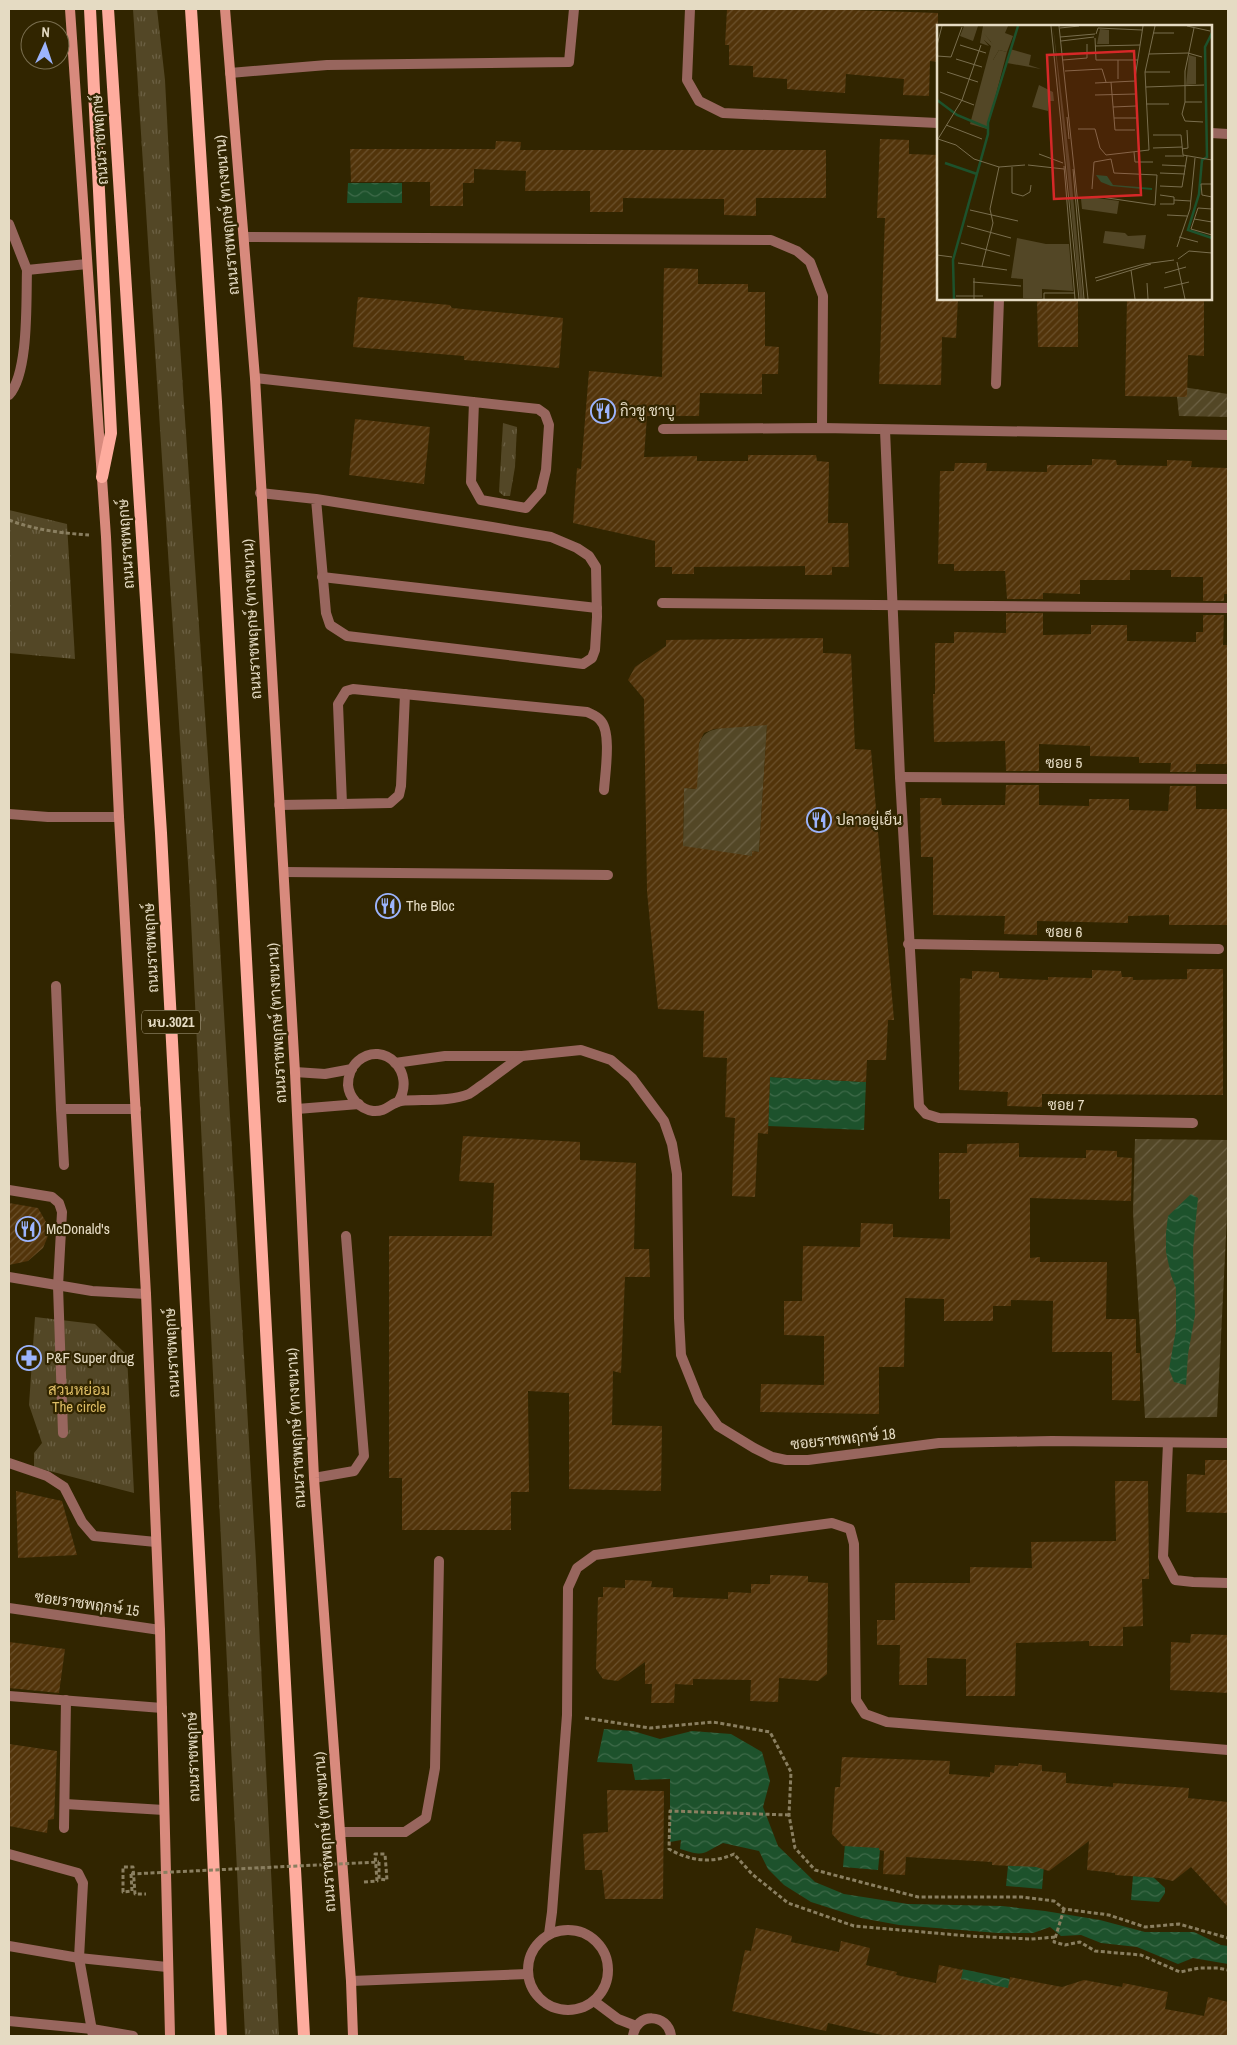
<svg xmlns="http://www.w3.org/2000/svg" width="1237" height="2045" font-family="'Archivo Narrow',Sarabun,sans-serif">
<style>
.grass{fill:url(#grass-tufts)}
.garden{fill:url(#garden-furrows)}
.water{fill:url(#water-waves)}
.building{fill:url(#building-hatch);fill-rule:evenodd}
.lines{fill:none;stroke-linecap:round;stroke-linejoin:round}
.path{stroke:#8a7f60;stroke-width:3;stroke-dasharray:4 2.5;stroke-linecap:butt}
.service{stroke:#98665e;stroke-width:10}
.minor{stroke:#98665e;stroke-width:10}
.secondary{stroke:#d88a7d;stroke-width:10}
.primary{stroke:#feac9e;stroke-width:12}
.path-bridge{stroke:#8a7f60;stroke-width:3;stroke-dasharray:4 2.5;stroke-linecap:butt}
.labels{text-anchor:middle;stroke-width:4.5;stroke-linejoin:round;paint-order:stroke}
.shield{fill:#312500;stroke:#afa488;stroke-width:1}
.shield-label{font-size:14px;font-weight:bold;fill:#e5dbc3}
.street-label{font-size:15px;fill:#e5dbc3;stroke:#312500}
.poi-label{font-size:15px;fill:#e5dbc3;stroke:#312500;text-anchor:start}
.park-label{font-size:15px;fill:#debd64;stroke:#312500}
.inset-river{fill:none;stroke:#1d522c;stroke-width:2.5}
.inset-road{fill:none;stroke:#796e4e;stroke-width:1}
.view{fill:#d62828;fill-opacity:0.15;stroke:#d62828;stroke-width:2.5}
.inset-edge{fill:none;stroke:#e5dbc3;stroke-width:2.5}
</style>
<defs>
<pattern id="grass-tufts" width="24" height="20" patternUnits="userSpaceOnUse" patternTransform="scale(1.25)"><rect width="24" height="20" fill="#534726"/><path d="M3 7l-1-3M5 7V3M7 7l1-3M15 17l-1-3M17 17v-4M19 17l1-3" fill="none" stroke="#6c6144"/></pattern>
<pattern id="garden-furrows" width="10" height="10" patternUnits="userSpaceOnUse" patternTransform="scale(1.25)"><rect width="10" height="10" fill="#534726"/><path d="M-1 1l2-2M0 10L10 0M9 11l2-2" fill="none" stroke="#6c6144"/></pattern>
<pattern id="water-waves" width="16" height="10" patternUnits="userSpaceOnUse" patternTransform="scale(1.25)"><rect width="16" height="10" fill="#1d522c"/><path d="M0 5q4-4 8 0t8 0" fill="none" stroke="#3e6a49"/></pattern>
<pattern id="building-hatch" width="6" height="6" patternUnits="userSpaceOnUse" patternTransform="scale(1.25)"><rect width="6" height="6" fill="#52340a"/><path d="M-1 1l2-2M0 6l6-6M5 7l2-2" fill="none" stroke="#6b512c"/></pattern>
</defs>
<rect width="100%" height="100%" fill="#312500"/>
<g class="grass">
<polygon points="133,9 157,9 165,80 175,271 216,877 256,1561 279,2036 245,2036 189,879"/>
<polygon points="503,423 517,427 515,467 510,496 504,496 499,492"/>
<polygon points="9,510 67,524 75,659 9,653"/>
<polygon points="35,1317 95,1324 127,1355 134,1493 34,1467 34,1453 42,1443 29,1405"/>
</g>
<g class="garden">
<polygon points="1176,386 1228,394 1228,417 1179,416"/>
<path d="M750,681H767V726L759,852L752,851L753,978L683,846L684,788L697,789C697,771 691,736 713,730C725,726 740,727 752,726Z"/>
<polygon points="1135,1139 1228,1140 1228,1196 1217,1417 1145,1418 1133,1212"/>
</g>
<g class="water">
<polygon points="348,183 402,183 402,203 347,203"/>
<polygon points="770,1077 866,1082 864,1130 768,1126"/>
<polygon points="1191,1194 1198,1198 1193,1249 1195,1315 1188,1354 1186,1385 1174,1382 1169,1369 1176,1330 1176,1288 1171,1275 1166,1252 1166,1233 1168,1216"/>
<path d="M604,1729L633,1731L660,1739L692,1731L731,1734L762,1752L770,1781L763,1807L778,1846L815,1882L844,1894L908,1904L1002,1906L1045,1911L1100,1920L1145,1932H1194L1221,1945L1228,1946V1964L1193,1958L1178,1964L1137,1947L1101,1943L1081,1935L1061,1936L1050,1927L1033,1933H998L899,1925L861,1918L811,1902L784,1885L768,1869L759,1851L723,1843C701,1854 706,1857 680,1849L681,1840L670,1842V1779L635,1780L632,1764L597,1762Z"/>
<polygon points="882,1830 878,1870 843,1867 845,1844"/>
<polygon points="1010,1846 1044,1865 1042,1889 1006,1886"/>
<polygon points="1133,1876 1153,1877 1165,1888 1165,1893 1159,1902 1131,1900"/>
<polygon points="962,1969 1019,1981 1016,1993 960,1982"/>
</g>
<g class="building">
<polygon points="727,9 823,9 938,13 938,62 930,61 929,96 903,95 904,79 846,74 845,93 787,89 787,79 753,77 753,66 729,65 729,45 725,45"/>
<polygon points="880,139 909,140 909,154 938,155 938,299 958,299 956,338 942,337 941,385 879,384 885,218 877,218"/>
<polygon points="496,141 521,142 520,150 826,150 826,198 756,198 756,216 724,215 724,199 623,198 623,212 590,212 590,191 525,191 526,171 474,169 474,183 463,183 463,206 430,206 430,182 351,182 350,149 495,149"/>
<polygon points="664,268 698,269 698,284 748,284 748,292 765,292 765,346 779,347 778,374 762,374 762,394 700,393 699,416 647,416 644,457 697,456 697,461 748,461 748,455 816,455 817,461 829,462 828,523 848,523 849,567 832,567 832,575 805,575 805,566 694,567 694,574 672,574 672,567 655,567 655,541 573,523 577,468 581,469 589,371 662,377"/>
<polygon points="358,297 450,305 452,308 563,318 559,368 464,360 464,356 353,347"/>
<polygon points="1037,299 1078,299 1078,347 1038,347"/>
<polygon points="1127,299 1204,299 1204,356 1188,355 1187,397 1125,396"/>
<polygon points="355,419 430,427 424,484 349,475"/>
<polygon points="1092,459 1116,460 1117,465 1167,466 1167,460 1192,461 1191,467 1228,468 1228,594 1224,594 1224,601 1203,601 1203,577 1171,577 1171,570 1130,570 1130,580 1080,580 1080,594 1043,593 1043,599 1007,599 1005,571 954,571 954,564 938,564 940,471 954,471 955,463 987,463 986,471 1047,472 1047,465 1092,465"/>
<polygon points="1006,613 1043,613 1043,635 1091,634 1091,625 1127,625 1127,641 1196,642 1196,632 1203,632 1203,615 1224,615 1223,645 1228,645 1228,764 1196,764 1196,772 1170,772 1171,763 1139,763 1139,757 1090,756 1090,746 1039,744 1039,771 1006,771 1005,741 934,742 933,694 935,694 935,643 954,643 954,632 1006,633"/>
<path d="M823,638V653L851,654L855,749L871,750L894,1020H888L886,1060H867L866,1082L770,1077L768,1134L758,1133L755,1197L732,1196L735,1118L725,1117L727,1058L703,1057L704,1011L658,1009L647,891L644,699L628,680L635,667L666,646V640ZM767,725L759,852L752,851V856L683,846L684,788L697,789L699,743L704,733L714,729Z"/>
<polygon points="1006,785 1039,785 1039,805 1089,806 1089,799 1129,799 1129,810 1168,811 1170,786 1196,786 1196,809 1228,809 1228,925 1169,925 1169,915 1128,916 1128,923 1037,921 1037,935 1004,934 1005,916 933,915 933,857 921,857 920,798 941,798 942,805 1005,805"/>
<polygon points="1187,969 1223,969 1223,1095 1042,1094 1042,1107 1007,1106 1008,1092 959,1090 960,978 972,979 972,971 999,972 999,978 1048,980 1048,977 1092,978 1092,970 1121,971 1122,977 1133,977 1133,980 1187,979"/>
<polygon points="463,1136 580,1142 580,1160 636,1163 634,1249 649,1249 650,1277 625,1277 621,1373 613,1371 612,1425 662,1426 661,1491 569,1489 569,1393 528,1391 529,1492 511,1492 511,1530 402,1530 402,1478 389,1478 389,1236 492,1236 494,1183 459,1181"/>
<polygon points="1019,1143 1019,1157 1086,1158 1086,1150 1117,1151 1117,1157 1132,1158 1131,1201 1030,1198 1030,1258 1040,1257 1040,1262 1107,1262 1106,1319 1136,1319 1136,1353 1140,1353 1140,1401 1112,1400 1112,1352 1052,1352 1053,1301 1011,1300 1011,1306 993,1306 993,1321 944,1321 944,1299 905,1298 904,1367 879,1367 879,1414 760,1412 761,1384 824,1385 824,1336 784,1335 784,1301 802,1301 803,1246 860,1247 861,1223 893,1224 893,1237 950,1239 950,1199 939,1199 939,1153 967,1153 967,1144"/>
<polygon points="9,1203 38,1208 46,1222 48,1236 43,1248 28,1261 9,1265"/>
<polygon points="1205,1460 1228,1460 1228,1513 1186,1512 1187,1474 1205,1475"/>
<polygon points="1115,1481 1148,1481 1149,1579 1142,1579 1143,1626 1123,1627 1123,1646 1089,1646 1089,1641 1016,1643 1015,1696 966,1696 966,1659 927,1658 927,1685 899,1685 900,1645 877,1645 877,1620 895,1620 895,1583 970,1583 970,1567 1032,1568 1031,1542 1116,1541"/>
<polygon points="16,1491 62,1501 77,1555 18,1558"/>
<polygon points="770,1575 808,1576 808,1582 828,1583 827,1674 818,1681 779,1678 778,1702 750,1701 751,1680 693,1679 693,1685 675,1684 674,1703 651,1703 652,1684 645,1684 645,1662 618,1681 603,1679 596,1669 598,1597 603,1597 603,1587 625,1588 625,1580 652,1581 651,1587 673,1588 673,1597 728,1599 728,1592 751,1593 751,1584 770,1584"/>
<polygon points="1191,1634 1228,1635 1228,1693 1170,1690 1171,1642 1190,1643"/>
<polygon points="9,1642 65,1649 59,1693 9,1688"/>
<polygon points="9,1744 57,1751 54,1819 48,1820 47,1833 9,1826"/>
<polygon points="842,1757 950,1761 949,1774 990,1777 990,1772 994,1773 995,1765 1018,1766 1019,1763 1042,1765 1042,1771 1066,1773 1066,1783 1113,1787 1113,1783 1189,1788 1188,1798 1228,1802 1228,1907 1191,1867 1173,1881 1159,1878 1115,1875 1115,1873 1087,1870 1089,1841 1049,1871 1036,1867 992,1865 992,1862 906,1857 905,1875 883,1874 884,1851 879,1850 879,1848 843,1846 832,1834 835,1787 840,1787"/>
<polygon points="607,1790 664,1791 663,1899 605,1899 602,1870 585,1870 583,1834 608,1832"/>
<polygon points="756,1928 792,1936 791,1942 839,1952 841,1941 870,1948 866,1965 897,1972 896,1975 936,1983 939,1965 963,1970 961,1979 1008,1988 1010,1977 1062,1987 1084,1980 1122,1987 1123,1983 1168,1992 1165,2009 1204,2016 1208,1997 1228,2002 1228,2036 887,2036 828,2023 826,2031 732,2011 745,1950 751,1951"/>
</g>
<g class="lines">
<g class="path">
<path d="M9,520C35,530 61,533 89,535"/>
<polyline points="585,1718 650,1728 713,1722 770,1732 791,1772 789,1815 795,1848 815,1870 918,1897 1022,1897 1054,1901 1064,1909 1109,1915 1145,1927 1179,1924 1228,1938"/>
<path d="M789,1815L670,1811L669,1849C690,1861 712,1864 734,1854L752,1874L788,1903L854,1926L969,1936L1031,1939L1056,1937"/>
<polyline points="131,1874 132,1891 123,1892 123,1867 133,1867 135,1894 146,1894"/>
<polyline points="364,1882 377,1881 375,1854 385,1854 387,1880 379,1879 379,1862"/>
<polyline points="1064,1909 1054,1942 1065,1945 1080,1942 1095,1951 1141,1955 1180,1972 1199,1968 1218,1968 1228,1970"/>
</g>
<g class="service">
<polyline points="9,224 27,270 87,264"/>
<polyline points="255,378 538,409 545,414 549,425 546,470 541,491 526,508 481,500 471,482 474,402"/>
<path d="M9,395C29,373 26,301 27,270"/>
<polyline points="260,493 316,499 492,527 551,537 577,548 589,556 596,567 597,617 595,650 592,658 583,664 347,636 330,625 326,613 316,499"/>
<polyline points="322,577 597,608"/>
<polyline points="342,804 390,803 399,795 401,786 405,694"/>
<path d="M279,805L342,804L338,704L346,691L353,689L587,712C591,714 597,716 600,720C612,731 605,774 604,790"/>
<polyline points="9,814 48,817 119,817"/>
<polyline points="284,872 608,875"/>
<polyline points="56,986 61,1109 136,1109"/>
<polyline points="61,1109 64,1165"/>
<polyline points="9,1190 52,1197 59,1203 62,1212 58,1286 63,1433"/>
<polyline points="9,1277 92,1291 146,1294"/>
<polyline points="314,1478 354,1471 364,1456 346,1236"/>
<polyline points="9,1696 162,1708"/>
<polyline points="65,1804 164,1810"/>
<polyline points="64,1828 66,1700"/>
<polyline points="340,1832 405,1832 426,1818 435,1768 439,1561"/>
<polyline points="9,1854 78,1873 83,1883 79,1958 93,2036"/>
<polyline points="9,1946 79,1958 167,1967"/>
<polyline points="9,2021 92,2029 133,2036"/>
</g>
<g class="minor">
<polyline points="690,9 687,80 699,101 723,113 938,123"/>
<polyline points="230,73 327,65 569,62 574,9"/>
<polyline points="1211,133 1228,134"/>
<polyline points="245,237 771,240 797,251 810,262 823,296 822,428"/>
<polyline points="996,384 999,299"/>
<polyline points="663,429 822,428 1228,435"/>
<polyline points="885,430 900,777 919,1106 926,1114 939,1118 1193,1123"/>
<polyline points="662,603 1228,608"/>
<polyline points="900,777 1228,779"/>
<polyline points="908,944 1219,949"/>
<polyline points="395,1063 445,1056 522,1056 581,1050 611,1060 632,1078 664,1121 672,1144 677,1174 679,1318 681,1355 699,1400 718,1426 754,1448 772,1457 786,1460 808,1460 939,1443 1052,1441 1228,1443"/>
<polyline points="295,1072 325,1074 352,1069"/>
<path d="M398,1102C417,1073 384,1039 358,1061C351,1067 348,1077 348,1085C349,1098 360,1109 373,1111C387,1112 390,1103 401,1101C421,1099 450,1102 469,1094C474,1091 480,1086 485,1083C497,1074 509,1065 522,1056"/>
<polyline points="297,1109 359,1104"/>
<polyline points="1168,1443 1163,1557 1175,1580 1193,1582 1228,1583"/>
<polyline points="9,1463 47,1476 64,1487 82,1522 94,1536 156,1542"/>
<polyline points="9,1608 160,1630"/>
<circle cx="568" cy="1970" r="40"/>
<polyline points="549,1934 552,1912 567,1715 568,1588 577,1568 595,1555 832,1523 850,1529 854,1544 856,1700 865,1714 887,1722 1228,1750"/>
<polyline points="351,1981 528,1974"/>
<polyline points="594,2001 618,2019 636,2026"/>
<path d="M633,2036C636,2012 668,2013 671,2036"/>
</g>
<g class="secondary">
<polyline points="70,9 106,537 119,817 146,1294 160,1630 170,2036"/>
<polyline points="225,9 255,378 295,1072 314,1478 351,1981 353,2036"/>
</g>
<g class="primary">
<polyline points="90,9 111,433 102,477"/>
<polyline points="108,9 161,833 204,1648 221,2036"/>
<polyline points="191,9 216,402 304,2036"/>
</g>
<polyline class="path-bridge" points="131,1874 379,1862"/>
</g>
<defs>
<symbol id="restaurant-ring" viewBox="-11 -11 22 22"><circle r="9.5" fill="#312500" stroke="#9cb4fd" stroke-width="1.5"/><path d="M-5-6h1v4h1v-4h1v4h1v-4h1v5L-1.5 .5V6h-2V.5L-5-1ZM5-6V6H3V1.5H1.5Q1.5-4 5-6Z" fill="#9cb4fd"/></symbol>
<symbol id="pharmacy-ring" viewBox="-11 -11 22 22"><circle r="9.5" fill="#312500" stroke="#9cb4fd" stroke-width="1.5"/><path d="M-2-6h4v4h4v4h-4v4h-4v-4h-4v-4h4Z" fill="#9cb4fd"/></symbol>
</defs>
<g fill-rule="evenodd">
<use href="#restaurant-ring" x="589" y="397" width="28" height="28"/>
<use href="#restaurant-ring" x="805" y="806" width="28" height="28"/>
<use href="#restaurant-ring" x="374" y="892" width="28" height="28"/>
<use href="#restaurant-ring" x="14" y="1215" width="28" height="28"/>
<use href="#pharmacy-ring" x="15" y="1344" width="28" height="28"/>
</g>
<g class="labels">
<rect class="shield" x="142" y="1010.5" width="58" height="23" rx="4"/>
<g class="shield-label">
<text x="171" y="1027">นบ.3021</text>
</g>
<g class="street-label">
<text transform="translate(100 140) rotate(-94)" y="5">ถนนราชพฤกษ์</text>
<text transform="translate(227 215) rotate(-95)" y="5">ถนนราชพฤกษ์ (ทางขนาน)</text>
<text transform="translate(126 544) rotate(-94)" y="5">ถนนราชพฤกษ์</text>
<text transform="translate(252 619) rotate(-93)" y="5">ถนนราชพฤกษ์ (ทางขนาน)</text>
<text x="1064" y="768">ซอย 5</text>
<text transform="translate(1064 932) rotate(1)" y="5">ซอย 6</text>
<text transform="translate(151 948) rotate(-93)" y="5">ถนนราชพฤกษ์</text>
<text transform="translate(277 1023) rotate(-93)" y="5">ถนนราชพฤกษ์ (ทางขนาน)</text>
<text transform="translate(1066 1105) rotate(1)" y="5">ซอย 7</text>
<text transform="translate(172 1353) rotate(-93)" y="5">ถนนราชพฤกษ์</text>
<text transform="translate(296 1428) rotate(-93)" y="5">ถนนราชพฤกษ์ (ทางขนาน)</text>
<text transform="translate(843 1439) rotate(-6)" y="5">ซอยราชพฤกษ์ 18</text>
<text transform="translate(87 1604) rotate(8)" y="5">ซอยราชพฤกษ์ 15</text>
<text transform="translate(193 1757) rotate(-92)" y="5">ถนนราชพฤกษ์</text>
<text transform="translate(325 1832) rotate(-94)" y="5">ถนนราชพฤกษ์ (ทางขนาน)</text>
</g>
<g class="poi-label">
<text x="620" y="416">กิวชู ชาบู</text>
<text x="836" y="825">ปลาอยู่เย็น</text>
<text x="406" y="911">The Bloc</text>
<text x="46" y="1234">McDonald's</text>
<text x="46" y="1363">P&amp;F Super drug</text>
</g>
<g class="park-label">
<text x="79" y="1395">สวนหย่อม<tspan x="79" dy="17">The circle</tspan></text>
</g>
</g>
<g transform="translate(937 25)">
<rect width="275" height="275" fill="#312500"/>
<path d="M116,1L133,139L146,274H143ZM102,60L116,67L117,76H111V86L95,82ZM153,172L182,176L180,189L145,184L144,174ZM168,206L188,208L191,211L209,210L207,224L166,218ZM80,213L109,219H132L136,266L105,264V273H86V254L74,253Z" fill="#534726"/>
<path d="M46,1H71L68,8L76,11L70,27L62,25L56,35L54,17L47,9V15L52,21L43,18Z" fill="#534726"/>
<path d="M27,1H41L36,16L23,11ZM47,8L56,20V35L62,25L70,27L50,104L33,99L54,21L47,15ZM73,24L94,30L92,40L104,44L70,38Z" fill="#534726"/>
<path d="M163,4L172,5V19H160ZM252,30L259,32V59L249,60Z" fill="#534726"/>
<path d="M159,150L170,151L176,160L215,163V165L174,161L164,157Z" fill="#1d522c"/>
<path class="inset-river" d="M275,8L268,22L270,132L265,135L262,169L251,205L275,213M0,75L20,90L51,103M8,138L40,149M17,274L16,235L51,109V98L81,1"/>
<path class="inset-road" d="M114,1L142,274M122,1L151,274M250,1L273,6M123,3L142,1M257,3L248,46V77L245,89L248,96L266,97M216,8H237M159,9L161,3L205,5M123,12L158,9M158,13L159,35H201M124,16L157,12M0,20L5,1M23,20L49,28M158,21L203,20M212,29L251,28L265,32M0,31L14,32L25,2M19,34L45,42M126,35L150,33V19M181,35V54M128,46L165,44L169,57M10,47L41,57M208,47H233M198,53L206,1M174,57L178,105H198M158,58L198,56M209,62L267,60M3,67L37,80M158,70L199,69M248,77H265M209,79H232M176,82L199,81M130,92L132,114M177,93H199M9,100L45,114M141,104H158L163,123L169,130L212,125L208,47L218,1M216,110H244L246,130L275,135M1,114L25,75L44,20M1,114L19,120L37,134L62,142L88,140M216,123L245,122M245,124L251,123L250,105M197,127L198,137H216M102,129L126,138M228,131H247M91,140L127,144M225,140L249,141M127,141L138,274M75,142V168L86,171L93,167L94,160M136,144L147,274M223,148L248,149M275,159H264L265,170L275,172M223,161L245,162L250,131M155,164L157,137L174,134L177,148L220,150L218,180L164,172M223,170L237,172V179H223M237,175L254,176M275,184L261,183L254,204L275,210M33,185L81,196M230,190L250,191M257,194L275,197M30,201L74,213M242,212L261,217M24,218L73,231M240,222L253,184L258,133M0,230L15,232M241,234L252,226L275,228M240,237L248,274M21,238L70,245M45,241L56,198L53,184L62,142M194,245L198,274M228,248L249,242M158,253L207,239L237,235M159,256L214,239M36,257L84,261M210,258L211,274M227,263L252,257M19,271H46M37,274V253M107,274V268H138"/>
<path class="view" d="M197,26L204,170L117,174L110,30Z"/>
<rect width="275" height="275" class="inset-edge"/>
</g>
<rect width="1237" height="2045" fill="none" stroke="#e5dbc3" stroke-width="20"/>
<g transform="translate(45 45) rotate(3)"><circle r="24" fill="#312500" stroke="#796e4e"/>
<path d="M0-4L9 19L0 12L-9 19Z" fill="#9cb4fd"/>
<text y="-8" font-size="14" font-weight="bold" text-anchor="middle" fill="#e5dbc3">N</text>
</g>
</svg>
